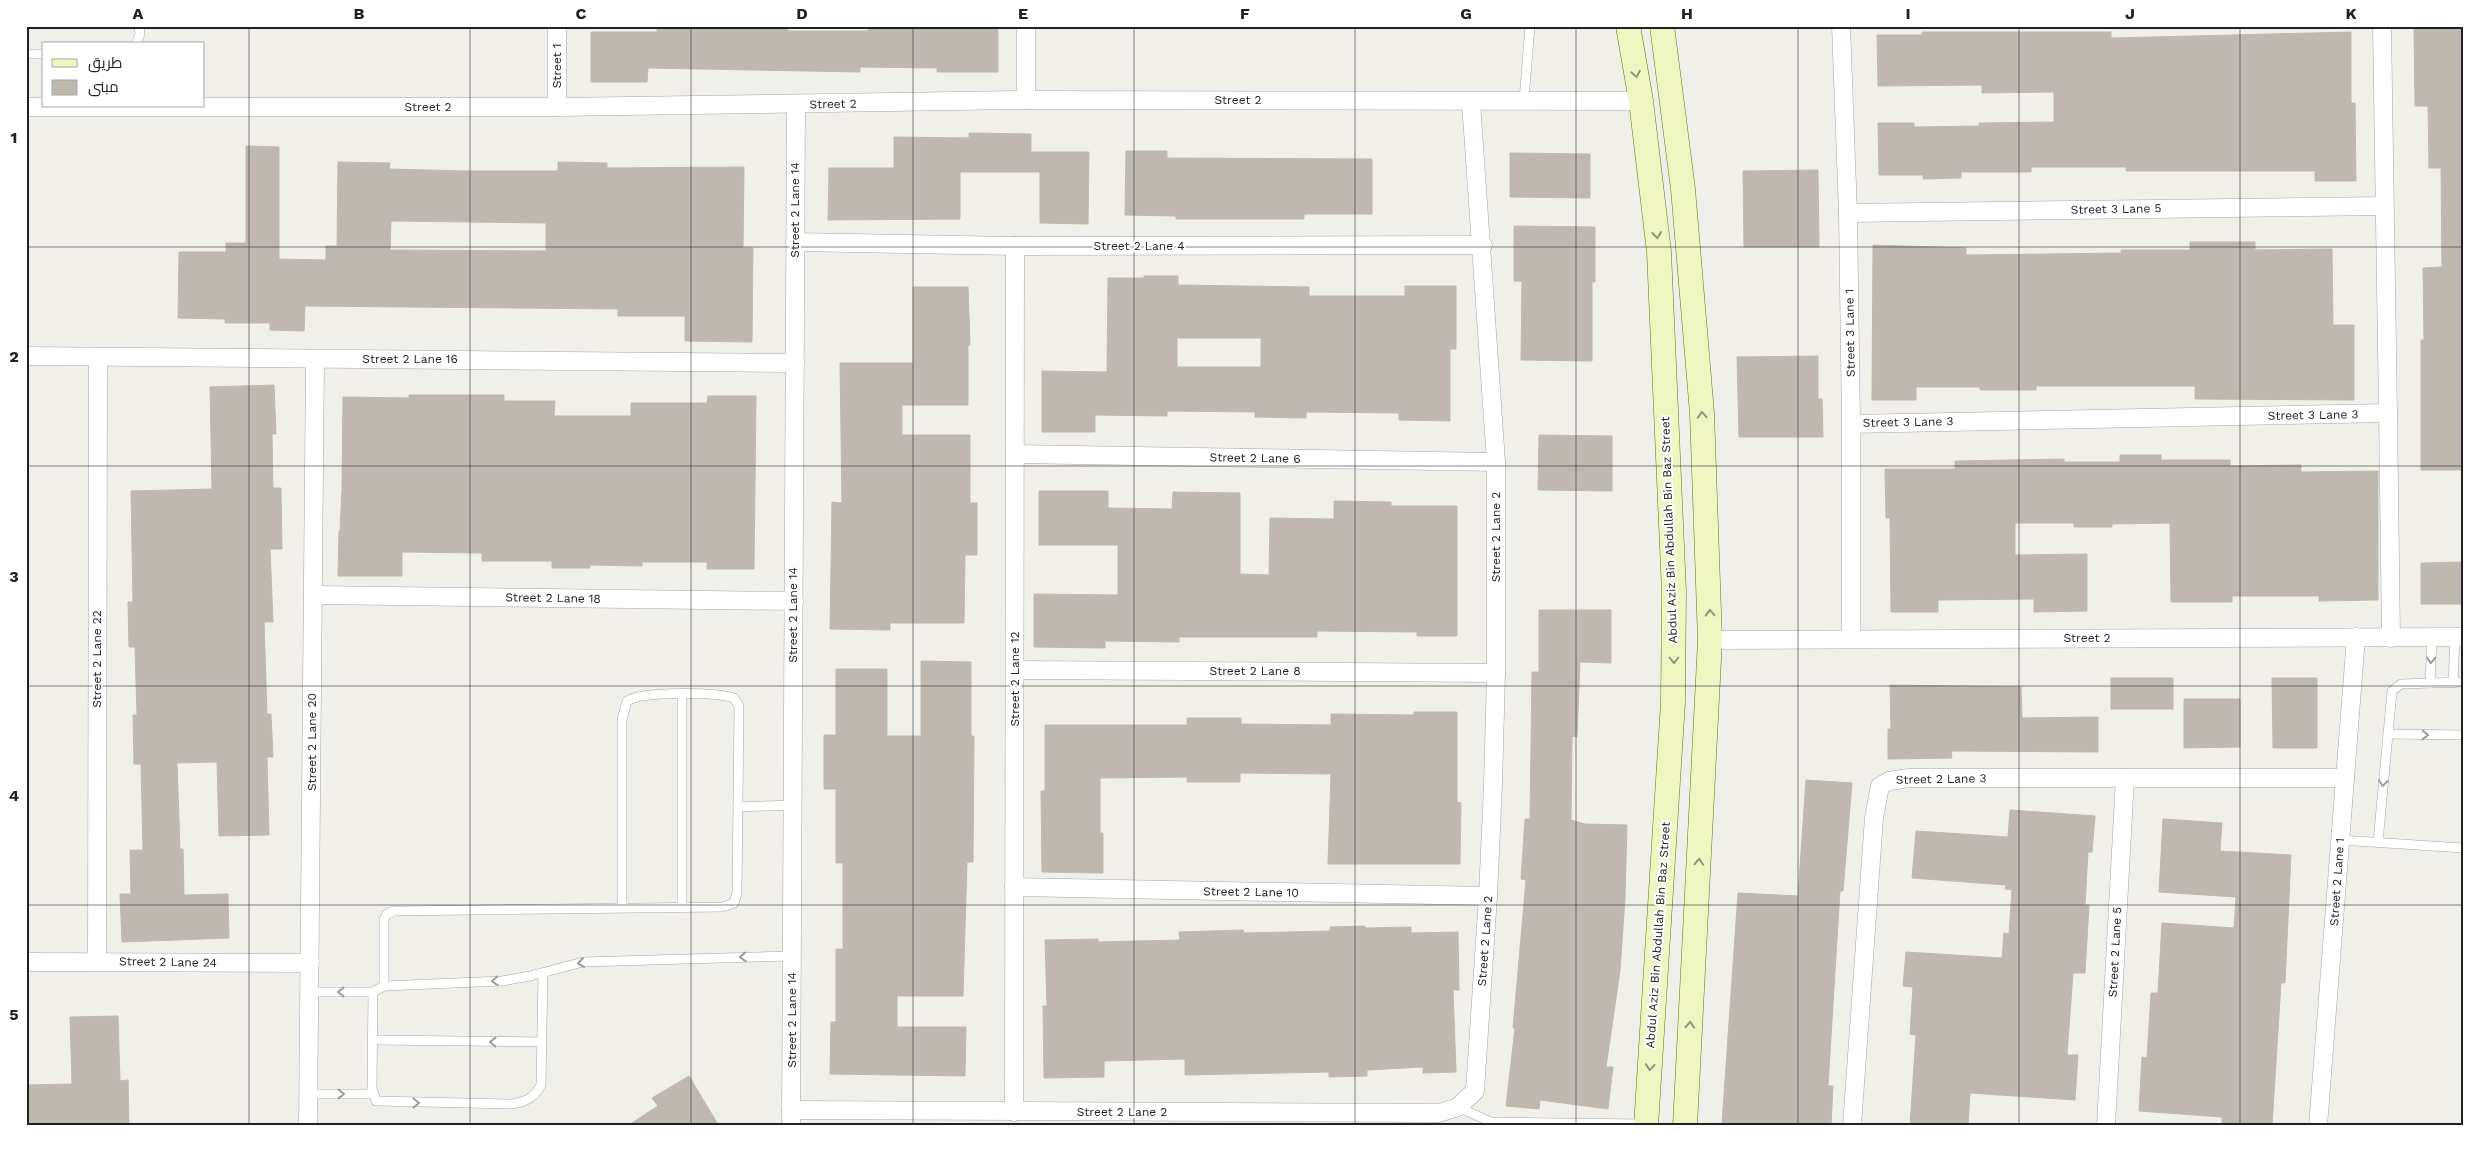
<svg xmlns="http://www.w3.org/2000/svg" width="2489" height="1152" font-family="'Work Sans',Cairo,sans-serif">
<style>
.building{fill:#beb8b1;stroke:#c2b8ac;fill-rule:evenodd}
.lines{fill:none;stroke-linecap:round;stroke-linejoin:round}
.lane-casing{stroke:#a5a5a5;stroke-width:10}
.street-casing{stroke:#a5a5a5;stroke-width:19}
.secondary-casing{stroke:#5f750c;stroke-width:25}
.lane{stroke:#fff;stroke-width:9}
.street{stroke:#fff;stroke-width:18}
.secondary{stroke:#eff6c1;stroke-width:24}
.oneway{stroke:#929679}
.oneway2{stroke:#9b9b9b}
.grid{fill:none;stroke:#212121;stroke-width:1;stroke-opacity:0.55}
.labels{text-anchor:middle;stroke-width:4;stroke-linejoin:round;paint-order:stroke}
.street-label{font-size:12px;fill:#212121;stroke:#fff}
.neatline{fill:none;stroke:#212121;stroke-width:2}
.grid-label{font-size:16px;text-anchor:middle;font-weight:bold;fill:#212121}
</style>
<rect width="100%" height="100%" fill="#f1efe9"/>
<g class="building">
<polygon points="657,26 788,26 788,31 868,31 868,26 998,26 998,72 937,72 937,68 860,67 860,72 648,68 647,82 591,82 591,32 657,32"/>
<polygon points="2414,26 2463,26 2463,470 2421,470 2421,340 2424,340 2423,268 2442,267 2441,168 2429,168 2428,106 2415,106"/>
<polygon points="1922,32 2111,32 2111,38 2351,32 2351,103 2355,103 2356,181 2315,181 2315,171 2126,171 2126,167 2031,167 2031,172 1961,172 1961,178 1923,179 1923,175 1879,175 1878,123 1914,123 1914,127 1979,126 1979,123 2054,122 2054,92 1982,93 1982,85 1878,86 1877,35 1922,35"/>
<polygon points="969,133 1031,134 1031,152 1089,152 1088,224 1040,223 1040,172 960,172 960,219 828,220 829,168 894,168 894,137 969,138"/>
<path d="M246,146L279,147V259L326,260V246H337L338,162L390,163L389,169L466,171H558V162L607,163V168L744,167L743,248H753L752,342L685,341V316H618V309L305,306L304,331L270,330V323H225V319L178,318L179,252H226V243H246ZM391,221L546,223V251L390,250Z"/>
<polygon points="1126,151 1167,151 1167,158 1372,159 1372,214 1304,214 1304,219 1176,219 1176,216 1125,215"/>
<polygon points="1510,153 1590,154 1590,198 1510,197"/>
<polygon points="1818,170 1819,247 1744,247 1743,171"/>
<polygon points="1514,226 1595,227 1595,282 1592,282 1592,361 1521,360 1522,281 1514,281"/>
<polygon points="2190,242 2255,242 2255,250 2332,249 2333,325 2354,325 2354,400 2195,399 2195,386 2036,386 2036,390 1980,390 1980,387 1916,387 1916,400 1872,400 1873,245 1966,248 1966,255 2047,254 2121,253 2121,250 2190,250"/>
<path d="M1144,276H1178V285L1309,287V296H1405V286H1456V349H1450V421L1399,420V413L1306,412V418L1255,417V412L1167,411V416L1095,415V432H1042V371L1107,372L1108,278H1144ZM1177,338H1261V367H1177Z"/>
<polygon points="913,287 968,287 970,345 968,345 968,405 902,405 902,435 970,435 970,503 977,503 977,555 965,555 964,623 890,623 890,630 830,629 832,502 842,503 840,363 913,363"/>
<polygon points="1818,356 1818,399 1822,399 1823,437 1739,437 1737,357"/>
<polygon points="274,385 276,434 272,434 273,488 281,488 282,549 270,549 273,622 264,622 267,714 271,714 273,757 267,757 269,835 219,836 217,762 177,763 180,849 183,849 184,895 228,894 229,938 122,942 120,894 131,894 130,850 143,850 141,764 134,764 133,715 137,715 135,647 129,647 128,602 133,602 131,491 212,489 210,387"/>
<polygon points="409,395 504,395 504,401 555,401 554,416 631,416 631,403 707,403 708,396 756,396 754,569 707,569 707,562 642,562 642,566 590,565 590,568 552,568 552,561 482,561 482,553 402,552 402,576 338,576 339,531 340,531 342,489 343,397 409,398"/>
<polygon points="1539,435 1612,436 1612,491 1538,490"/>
<polygon points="2120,455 2161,455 2161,460 2230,460 2230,466 2301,465 2301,472 2378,471 2378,600 2319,601 2319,596 2232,596 2232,602 2171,602 2170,523 2112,524 2112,527 2074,527 2074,523 2015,523 2015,555 2087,554 2087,611 2034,612 2034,599 1938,600 1938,612 1891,612 1890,518 1886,518 1885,469 1955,469 1955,461 2064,459 2064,462 2120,462"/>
<polygon points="1039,491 1108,491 1108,508 1172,509 1173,492 1240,493 1240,574 1269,575 1270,518 1334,519 1334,501 1391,502 1391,506 1457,506 1457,636 1417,636 1417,632 1317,631 1317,637 1179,637 1179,642 1105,641 1105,648 1034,647 1034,594 1118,595 1118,545 1039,545"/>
<polygon points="2463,562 2463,604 2421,604 2421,563"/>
<polygon points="1539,610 1611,610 1611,663 1580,662 1577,737 1572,736 1571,820 1585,824 1627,825 1625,898 1620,971 1606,1067 1613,1067 1608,1109 1540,1100 1539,1109 1506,1106 1515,1028 1513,1028 1526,880 1521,879 1525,819 1530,819 1532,672 1539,672"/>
<polygon points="921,661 971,662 971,736 974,736 973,862 967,862 963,996 897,996 897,1027 966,1027 965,1076 830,1074 831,1022 836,1022 836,949 843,949 843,863 836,863 836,789 824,789 824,735 836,735 836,669 887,669 887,736 921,736"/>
<rect x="2111" y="678" width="62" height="31"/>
<polygon points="2272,678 2317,678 2317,748 2273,748"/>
<polygon points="1890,685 2021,687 2022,718 2098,717 2098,752 1951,751 1952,758 1888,759 1888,729 1891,729"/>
<polygon points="2184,699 2240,699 2240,747 2184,748"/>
<polygon points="1414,712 1457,712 1457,802 1461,803 1460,864 1328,864 1331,774 1240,773 1240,782 1187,782 1187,777 1100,778 1100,833 1103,833 1103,873 1042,872 1041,791 1045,791 1045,725 1187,725 1187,718 1241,718 1241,724 1331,725 1331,714 1414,715"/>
<polygon points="1806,780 1852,783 1843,891 1840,891 1828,1086 1833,1086 1831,1126 1722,1123 1738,893 1798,896"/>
<polygon points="2010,810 2095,816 2092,852 2088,852 2085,905 2089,905 2085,973 2073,973 2067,1055 2078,1055 2075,1100 1970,1093 1968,1126 1910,1126 1916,1035 1910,1034 1913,987 1903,986 1906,952 2002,958 2004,933 2009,934 2012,890 2005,889 2006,885 1912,878 1916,831 2008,837"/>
<polygon points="2163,819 2222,823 2220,851 2291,855 2285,983 2281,983 2272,1126 2222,1124 2222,1117 2139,1111 2142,1057 2147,1058 2151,993 2158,993 2162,923 2234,928 2236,897 2159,892"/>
<polygon points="1365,926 1365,928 1411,927 1411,933 1458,932 1459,990 1453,990 1456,1072 1423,1073 1423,1067 1367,1070 1367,1076 1329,1077 1329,1072 1185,1075 1185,1059 1104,1061 1104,1077 1044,1078 1043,1006 1047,1006 1045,940 1098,939 1098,942 1180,940 1179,932 1243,930 1244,933 1330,931 1330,927"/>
<polygon points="118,1016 120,1081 128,1080 129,1126 26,1126 26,1085 72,1084 70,1017"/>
<polygon points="689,1076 719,1126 627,1126 658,1106 652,1098"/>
</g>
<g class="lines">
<defs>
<g id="lane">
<polyline points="136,44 140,34 139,26"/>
<polyline points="26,54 44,54"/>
<polyline points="1524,100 1530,26"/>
<polyline points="2430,683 2432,637"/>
<polyline points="2453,683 2455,637"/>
<polyline points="682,695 682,908"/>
<polyline points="2388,734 2463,735"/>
<polyline points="738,807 793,805"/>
<polyline points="2340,840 2463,848"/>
<polyline points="2378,842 2392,691 2401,684 2463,682"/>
<path d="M384,986V919L387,914L394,911L723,907L734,903L737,893L739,706L734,698C716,692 642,691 627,701L622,720V908"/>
<polyline points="310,992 373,992 384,986 502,981 530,976 583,962 792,956"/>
<path d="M373,992L372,1088L376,1101L513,1104C527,1101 534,1098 541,1085L543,973"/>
<polyline points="373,1040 542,1042"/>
<polyline points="309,1094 372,1094"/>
<polyline points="1458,1107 1491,1122 1645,1124"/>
</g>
<g id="street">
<polyline points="557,26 557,107"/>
<polyline points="1841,26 1848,213 1851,424 1851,639"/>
<polyline points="1026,100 1026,26"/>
<polyline points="26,107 557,107 1026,100 1641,101"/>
<polyline points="1848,213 2384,206"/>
<polyline points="795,242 1015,246 1483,245"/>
<polyline points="26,356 795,363"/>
<polyline points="2388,413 2391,638"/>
<polyline points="1851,424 2388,413 2382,26"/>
<polyline points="1015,454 1496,462"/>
<polyline points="313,595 794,601"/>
<polyline points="1710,640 2463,637"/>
<polyline points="1015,670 1496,673"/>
<polyline points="1014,887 1488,896"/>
<polyline points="97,961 98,357"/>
<polyline points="26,962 310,963"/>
<polyline points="791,1110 1439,1113 1458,1107 1475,1091 1488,896 1493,785 1496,673 1496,462 1471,102"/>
<polyline points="1014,1112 1015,246"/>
<polyline points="308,1126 315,359"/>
<polyline points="791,1126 796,105"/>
<polyline points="1852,1126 1874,818 1880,786 1889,781 1909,778 2345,778"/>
<polyline points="2106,1126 2125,778"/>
<polyline points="2318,1126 2356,637"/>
</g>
<g id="secondary">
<polyline points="1628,26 1641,101 1659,252 1674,592 1673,702 1646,1126"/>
<polyline points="1662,26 1683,189 1702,413 1710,640 1685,1126"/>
</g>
</defs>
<use href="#lane" class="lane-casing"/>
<use href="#street" class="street-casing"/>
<use href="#secondary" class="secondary-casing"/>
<use href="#lane" class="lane"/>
<use href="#street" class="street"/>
<use href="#secondary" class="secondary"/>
</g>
<defs><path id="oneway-chevron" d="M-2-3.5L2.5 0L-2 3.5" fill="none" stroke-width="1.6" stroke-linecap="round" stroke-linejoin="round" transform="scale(1.25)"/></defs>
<g class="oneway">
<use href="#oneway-chevron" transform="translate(1636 74) rotate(80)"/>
<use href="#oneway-chevron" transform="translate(1657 235) rotate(83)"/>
<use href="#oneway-chevron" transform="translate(1702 415) rotate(-94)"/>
<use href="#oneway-chevron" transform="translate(1710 613) rotate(-92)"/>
<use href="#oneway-chevron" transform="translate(1674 660) rotate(90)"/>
<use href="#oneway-chevron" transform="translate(1699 862) rotate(-87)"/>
<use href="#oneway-chevron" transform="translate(1690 1025) rotate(-87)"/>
<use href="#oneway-chevron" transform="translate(1650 1067) rotate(94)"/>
</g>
<g class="oneway2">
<use href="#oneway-chevron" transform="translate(2431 660) rotate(93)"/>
<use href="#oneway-chevron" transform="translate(2425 735) rotate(1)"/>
<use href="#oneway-chevron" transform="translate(2383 783) rotate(96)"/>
<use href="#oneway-chevron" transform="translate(743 957) rotate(178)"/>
<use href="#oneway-chevron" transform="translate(581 963) rotate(172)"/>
<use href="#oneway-chevron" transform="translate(495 981) rotate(177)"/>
<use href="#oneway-chevron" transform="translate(341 992) rotate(-180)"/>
<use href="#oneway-chevron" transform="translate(493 1042) rotate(-179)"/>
<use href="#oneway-chevron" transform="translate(341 1094)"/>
<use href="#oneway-chevron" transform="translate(416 1103) rotate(1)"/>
</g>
<path class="grid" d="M249,26V1126M470,26V1126M691,26V1126M913,26V1126M1134,26V1126M1355,26V1126M1576,26V1126M1798,26V1126M2019,26V1126M2240,26V1126M26,247H2463M26,466H2463M26,686H2463M26,905H2463"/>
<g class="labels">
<g class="street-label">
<text transform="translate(557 66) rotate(-90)" y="4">Street 1</text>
<text x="1238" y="104">Street 2</text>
<text transform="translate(833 104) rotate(-1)" y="4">Street 2</text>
<text x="428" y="111">Street 2</text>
<text transform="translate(2116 209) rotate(-1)" y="4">Street 3 Lane 5</text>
<text transform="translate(795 210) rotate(-90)" y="4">Street 2 Lane 14</text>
<text x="1139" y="250">Street 2 Lane 4</text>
<text transform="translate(1850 333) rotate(-91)" y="4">Street 3 Lane 1</text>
<text x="410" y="363">Street 2 Lane 16</text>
<text transform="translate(2313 415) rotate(-1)" y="4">Street 3 Lane 3</text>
<text transform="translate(1908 422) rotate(-1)" y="4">Street 3 Lane 3</text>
<text transform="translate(1255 458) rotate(1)" y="4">Street 2 Lane 6</text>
<text transform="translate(1669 530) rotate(-92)" y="4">Abdul Aziz Bin Abdullah Bin Baz Street</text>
<text transform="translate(1496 537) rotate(-90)" y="4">Street 2 Lane 2</text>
<text transform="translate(553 598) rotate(1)" y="4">Street 2 Lane 18</text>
<text transform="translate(793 615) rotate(-90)" y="4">Street 2 Lane 14</text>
<text x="2087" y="642">Street 2</text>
<text transform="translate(97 659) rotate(-90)" y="4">Street 2 Lane 22</text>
<text x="1255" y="675">Street 2 Lane 8</text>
<text transform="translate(1015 679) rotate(-90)" y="4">Street 2 Lane 12</text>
<text transform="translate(312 742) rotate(-90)" y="4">Street 2 Lane 20</text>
<text transform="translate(1941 779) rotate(-1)" y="4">Street 2 Lane 3</text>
<text transform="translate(2337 882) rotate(-86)" y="4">Street 2 Lane 1</text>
<text transform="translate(1251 892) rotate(1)" y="4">Street 2 Lane 10</text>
<text transform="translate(1658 935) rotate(-86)" y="4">Abdul Aziz Bin Abdullah Bin Baz Street</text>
<text transform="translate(1485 941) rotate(-86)" y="4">Street 2 Lane 2</text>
<text transform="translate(2115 952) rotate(-87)" y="4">Street 2 Lane 5</text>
<text transform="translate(168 962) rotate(1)" y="4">Street 2 Lane 24</text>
<text transform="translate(792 1020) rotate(-90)" y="4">Street 2 Lane 14</text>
<text x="1122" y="1116">Street 2 Lane 2</text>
</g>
</g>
<rect width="2489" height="1152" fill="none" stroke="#ffffff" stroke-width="55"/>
<rect x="42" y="42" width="162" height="65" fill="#ffffff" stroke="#a6a6a6"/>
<rect x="52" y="59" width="25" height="8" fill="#eff6c1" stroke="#a6a6a6"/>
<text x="88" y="68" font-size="15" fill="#212121">طريق</text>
<rect x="52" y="80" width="25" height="15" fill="#beb8b1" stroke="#a6a6a6"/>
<text x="88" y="92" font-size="15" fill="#212121">مبنى</text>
<rect x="28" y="28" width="2434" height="1096" class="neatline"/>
<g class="grid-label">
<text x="138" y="19">A</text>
<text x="359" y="19">B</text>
<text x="581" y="19">C</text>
<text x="802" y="19">D</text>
<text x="1023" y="19">E</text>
<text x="1245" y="19">F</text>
<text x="1466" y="19">G</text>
<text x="1687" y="19">H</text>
<text x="1908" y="19">I</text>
<text x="2130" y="19">J</text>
<text x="2351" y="19">K</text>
<text x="14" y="143">1</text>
<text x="14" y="362">2</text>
<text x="14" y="582">3</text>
<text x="14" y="801">4</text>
<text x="14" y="1020">5</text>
</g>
</svg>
